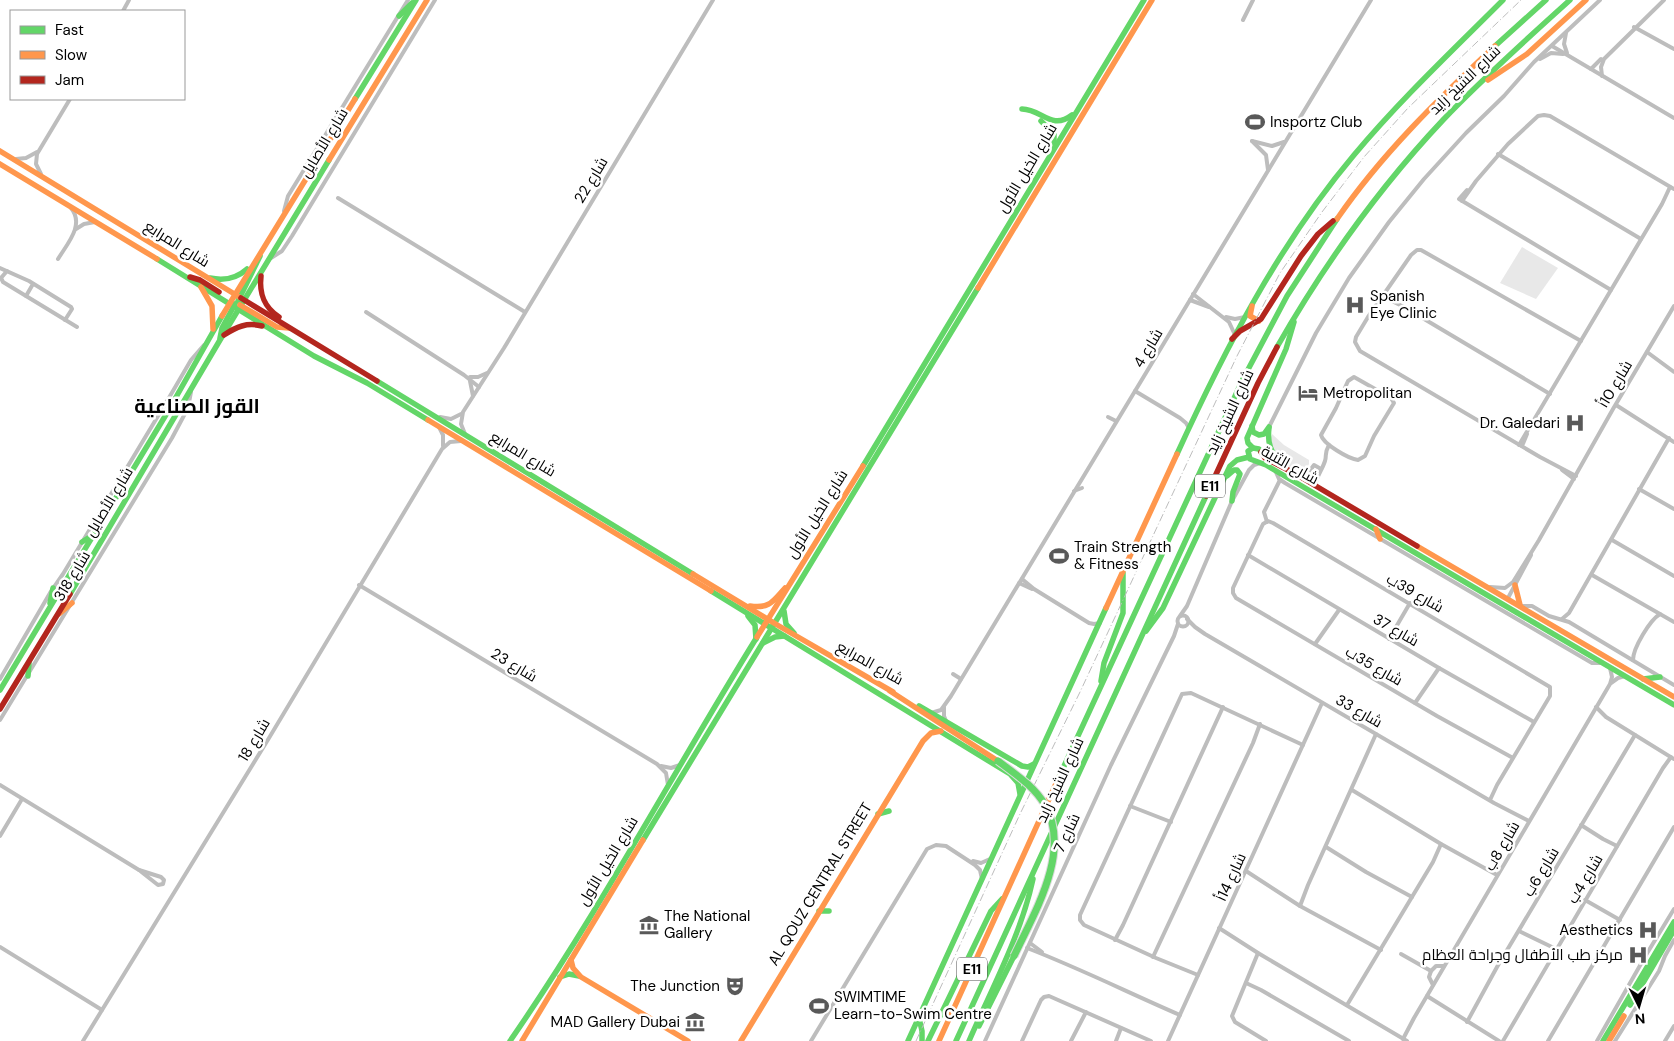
<svg xmlns="http://www.w3.org/2000/svg" width="1674" height="1041" font-family="'DM Sans',Cairo,sans-serif">
<style>
.green{fill:#e8e8e8}
.lines{fill:none;stroke-linecap:round;stroke-linejoin:round}
.street{stroke:#bdbdbd;stroke-width:4}
.fast{stroke:#63d668;stroke-width:5.5}
.slow{stroke:#ff974d;stroke-width:5.5}
.jam{stroke:#b3261e;stroke-width:5.5}
.rail{stroke:#bdbdbd;stroke-width:1;stroke-dasharray:8 2.5 1 2.5;stroke-linecap:butt}
.fast-bridge-casing{stroke:#dbdbdb;stroke-width:9;stroke-linecap:butt}
.fast-bridge{stroke:#63d668;stroke-width:7}
.labels{text-anchor:middle;stroke-width:5;stroke-linejoin:round;paint-order:stroke}
.shield{fill:#fff;stroke:#4c4c4c;stroke-width:1}
.shield-label{font-size:14px;font-weight:bold;fill:#000}
.street-label{font-size:15px;fill:#000;stroke:#fff}
.poi-label{font-size:15px;fill:#000;stroke:#fff;text-anchor:start}
.district-label{font-size:20px;font-weight:bold;fill:#000;stroke:#fff}
</style>
<rect width="100%" height="100%" fill="#fff"/>
<g class="green">
<polygon points="1522,247 1558,268 1536,299 1500,283"/>
<path d="M1272,434L1284,445L1309,460V464L1304,473C1287,471 1266,451 1272,434Z"/>
</g>
<g class="lines">
<g class="street">
<polyline points="123,11 129,0"/>
<polyline points="1243,20 1253,0"/>
<polyline points="1634,27 1674,49"/>
<polyline points="1566,33 1564,44 1567,53"/>
<polyline points="1552,46 1674,118"/>
<polyline points="1540,59 1551,53 1563,54"/>
<polyline points="1591,69 1601,59"/>
<polyline points="1602,76 1601,67 1604,59 1664,0"/>
<polyline points="1252,141 1272,146 1284,142"/>
<polyline points="1252,141 1266,155 1268,170"/>
<polyline points="1498,154 1641,239"/>
<polyline points="16,159 26,158 37,152"/>
<polyline points="41,174 36,164 37,154 70,99"/>
<polyline points="1467,190 1459,199 1611,290"/>
<polyline points="338,198 525,312"/>
<polyline points="1462,201 1476,181 1508,144 1538,116 1544,115 1550,116 1674,189"/>
<polyline points="284,211 288,196 408,0"/>
<polyline points="76,229 84,224 95,222"/>
<polyline points="271,258 282,251 292,236 435,0"/>
<path d="M58,259C67,244 85,225 71,208"/>
<polyline points="0,268 29,281 71,307 72,309 65,320"/>
<polyline points="7,271 1,278 3,282 77,327"/>
<polyline points="1193,294 1229,322 1235,335"/>
<polyline points="26,296 33,284"/>
<polyline points="1382,296 1404,307 1550,394"/>
<polyline points="1190,300 1209,307"/>
<polyline points="366,312 464,375 479,387"/>
<polyline points="1226,317 1235,319 1245,317"/>
<polyline points="1647,352 1674,372"/>
<polyline points="470,377 478,377 487,373"/>
<path d="M1354,377L1391,398L1394,403L1374,436L1365,456L1358,460C1349,459 1323,444 1321,435L1336,408L1348,381Z"/>
<polyline points="470,381 473,396"/>
<polyline points="1135,391 1180,418 1186,423 1189,428"/>
<polyline points="1616,405 1674,442"/>
<polyline points="440,417 451,419 461,414"/>
<polyline points="1108,417 1116,421"/>
<polyline points="439,427 443,435 443,446"/>
<polyline points="1269,427 1316,333 1349,278 1389,222 1424,179 1466,133 1504,96 1534,62 1600,0"/>
<polyline points="465,434 461,424 463,412 504,348 713,0"/>
<polyline points="1519,445 1662,204 1670,187"/>
<polyline points="1522,446 1527,434"/>
<polyline points="1275,470 1279,479 1285,483 1556,642 1592,663 1600,663"/>
<polyline points="1562,470 1574,479"/>
<polyline points="1576,476 1540,457 1360,351 1355,342 1356,337 1368,317 1411,255 1417,250 1421,250 1581,341"/>
<polyline points="1304,479 1314,465 1321,469"/>
<path d="M1315,485C1317,476 1322,470 1325,461C1327,454 1324,454 1329,445"/>
<polyline points="1639,489 1674,509"/>
<polyline points="1074,491 1082,488"/>
<polyline points="1267,522 1264,512 1280,480"/>
<polyline points="1612,540 1674,576"/>
<polyline points="1248,555 1439,668 1534,722"/>
<polyline points="1592,575 1674,622"/>
<polyline points="1022,579 1034,589 1089,623 1094,624 1100,623"/>
<polyline points="1019,583 1032,589"/>
<polyline points="359,585 657,764 666,773 668,785"/>
<polyline points="1490,587 1505,588 1513,582 1539,540 1613,409 1674,306"/>
<polyline points="1508,598 1531,555"/>
<polyline points="1522,606 1532,606 1549,616 1569,622 1674,685"/>
<circle cx="1183" cy="621" r="5.5"/>
<polyline points="1180,616 1187,606 1232,501 1249,470 1254,465 1260,463"/>
<polyline points="1187,619 1195,627 1205,634 1494,803 1529,821"/>
<polyline points="1562,619 1569,613 1669,438"/>
<polyline points="1389,639 1410,603"/>
<polyline points="1315,644 1339,610"/>
<path d="M1633,660C1633,648 1650,620 1660,614"/>
<polyline points="953,674 961,679"/>
<polyline points="0,679 50,593 63,574 170,396 191,360 204,345"/>
<polyline points="1611,683 1618,678 1625,676"/>
<polyline points="1415,703 1439,668"/>
<polyline points="944,707 944,716 946,721"/>
<polyline points="1596,707 1606,717 1674,759"/>
<polyline points="931,713 941,710 951,696 1371,0"/>
<polyline points="0,720 172,438 188,408 191,392"/>
<polyline points="661,766 671,768 680,765"/>
<polyline points="0,785 139,870"/>
<polyline points="1352,790 1441,844 1497,875"/>
<polyline points="1490,800 1497,785 1550,696 1550,687 1273,523 1268,521 1263,524 1233,588 1233,593 1236,598 1437,716 1513,758"/>
<polyline points="1130,806 1171,822"/>
<polyline points="1581,825 1603,839 1617,846"/>
<polyline points="0,836 22,799"/>
<polyline points="1326,847 1366,872 1412,897"/>
<polyline points="973,861 981,863 990,859"/>
<polygon points="139,870 161,877 164,880 163,884 158,885"/>
<polyline points="1246,871 1300,906 1381,950"/>
<polyline points="1585,900 1620,920"/>
<polyline points="1300,906 1308,885 1376,734"/>
<polyline points="1219,928 1258,953 1407,1041"/>
<polyline points="1519,931 1556,949"/>
<polyline points="1115,940 1123,925 1223,707"/>
<polyline points="1030,943 1042,952"/>
<polyline points="0,947 102,1010"/>
<path d="M1027,948C1079,968 1129,993 1180,1015"/>
<polyline points="1258,953 1232,1016 1235,1022 1266,1041"/>
<polyline points="1401,954 1431,971"/>
<polyline points="1153,957 1253,743 1260,724"/>
<polyline points="1198,975 1156,958 1084,925 1080,920 1080,915 1182,694 1191,693 1303,745"/>
<polyline points="1246,983 1261,990 1349,1041"/>
<polyline points="1433,985 1429,977 1431,971 1436,966 1444,966"/>
<polyline points="1427,996 1499,1041"/>
<polyline points="1347,1005 1433,862 1441,844"/>
<polyline points="1467,1022 1497,967 1635,735"/>
<polyline points="1403,1039 1414,1018 1610,684 1612,677 1610,668"/>
<polyline points="83,1041 269,738 442,449 450,442 461,441"/>
<polyline points="811,1041 927,849 936,845 946,846 975,865 980,870 982,879"/>
<polyline points="985,1041 1111,765 1174,636 1178,624"/>
<polyline points="1022,1041 1041,1000 1044,997 1049,996 1151,1041"/>
<polyline points="1071,1041 1086,1012"/>
<polyline points="1116,1041 1121,1028"/>
<polyline points="1168,1041 1322,703"/>
<polyline points="1503,1041 1663,768 1671,757"/>
<polyline points="1548,1041 1674,827"/>
<polyline points="1597,1041 1646,955 1674,909"/>
<polyline points="1615,1041 1659,971 1665,956 1674,940"/>
<polyline points="1665,1041 1674,1026"/>
</g>
<g class="fast">
<polyline points="399,16 412,3"/>
<polyline points="1495,46 1546,0"/>
<polyline points="355,99 416,0"/>
<path d="M1022,109C1042,109 1051,131 1072,115"/>
<polyline points="1041,121 1054,134 1054,148"/>
<polyline points="157,259 314,356 367,383 428,420"/>
<path d="M210,278C224,281 236,279 247,269"/>
<polyline points="238,301 260,256"/>
<polyline points="220,338 222,328 235,304"/>
<path d="M1277,347C1324,265 1378,189 1443,120C1483,78 1527,39 1570,0"/>
<polyline points="377,381 693,574"/>
<polyline points="1252,426 1253,432 1259,435 1264,434 1269,427"/>
<path d="M1269,428C1267,443 1271,453 1281,464"/>
<polyline points="1253,448 1248,443 1247,438 1286,349 1294,322"/>
<polyline points="1261,452 1259,449 1253,448 1248,451 1250,459 1266,465 1674,705"/>
<path d="M1177,454C1225,349 1279,244 1354,155C1400,100 1452,51 1503,0"/>
<polyline points="863,466 1144,0"/>
<polyline points="1227,476 1234,470 1237,470 1240,474 1233,492 1232,501"/>
<polyline points="82,542 93,535"/>
<polyline points="711,591 1010,774 1018,783 1020,794"/>
<polyline points="70,594 220,340 329,160"/>
<polyline points="50,603 53,588"/>
<polyline points="784,611 786,624 794,633"/>
<polyline points="748,616 755,625 756,639"/>
<polyline points="1146,631 1163,608 1230,466 1237,460 1249,457"/>
<polyline points="763,643 775,637 784,636"/>
<polyline points="28,676 29,663"/>
<polyline points="1643,679 1660,677"/>
<polyline points="1101,681 1104,663 1123,613 1123,573"/>
<polyline points="0,690 167,413 222,316"/>
<polyline points="919,706 1022,766 1028,767 1034,764"/>
<polyline points="1059,777 1243,379 1287,296 1337,219"/>
<polyline points="878,814 889,811"/>
<polyline points="643,840 978,288"/>
<polyline points="819,911 829,911"/>
<polyline points="560,977 569,974 579,976"/>
<polyline points="1630,1005 1674,930"/>
<polyline points="919,1018 922,1031 922,1041"/>
<polyline points="979,1026 1014,956"/>
<path d="M510,1041C600,911 674,771 757,637"/>
<polyline points="908,1041 1106,608"/>
<polyline points="928,1041 991,911 1002,899"/>
<polyline points="956,1041 1206,496"/>
<path d="M969,1041C992,988 1021,935 1033,879"/>
<polyline points="1603,1041 1674,922"/>
</g>
<g class="slow">
<polyline points="1488,80 1527,54 1586,0"/>
<polyline points="0,151 241,298"/>
<polyline points="329,160 427,0"/>
<polyline points="0,164 157,259"/>
<path d="M1337,219C1381,155 1439,98 1495,46"/>
<polyline points="201,287 212,306 213,329"/>
<polyline points="978,288 1152,0"/>
<polyline points="240,305 277,327 289,328"/>
<polyline points="1252,306 1250,316 1259,321"/>
<polyline points="222,316 355,99"/>
<polyline points="428,420 711,591"/>
<polyline points="1376,529 1380,539"/>
<polyline points="1417,546 1674,697"/>
<polyline points="693,574 779,626 893,692"/>
<polyline points="1515,585 1520,605"/>
<path d="M750,606C770,609 773,601 785,588"/>
<polyline points="1106,608 1177,454"/>
<polyline points="59,614 72,603"/>
<polyline points="757,637 863,466"/>
<polyline points="890,691 998,761"/>
<polyline points="571,960 573,968 581,977 688,1041"/>
<polyline points="522,1041 643,840"/>
<polyline points="741,1041 923,741 931,733 941,731"/>
<polyline points="939,1041 1059,777"/>
<polyline points="1609,1041 1624,1016"/>
</g>
<g class="jam">
<path d="M261,276C259,294 264,307 279,317"/>
<polyline points="190,277 200,280 219,292"/>
<polyline points="241,298 377,381"/>
<path d="M224,335C236,327 247,322 262,326"/>
<polyline points="1232,339 1240,331 1261,319 1301,256 1318,234 1333,221"/>
<polyline points="1261,452 1265,458 1294,473 1417,546"/>
<polyline points="1206,496 1258,383 1277,347"/>
<polyline points="0,709 70,594"/>
</g>
<polyline class="rail" points="916,1041 1020,814 1080,692 1237,356 1280,273 1322,212 1364,157 1408,108 1521,0"/>
<defs>
<path id="fast-bridge" d="M998,761C1015,774 1034,786 1045,805C1072,852 1034,913 1014,956"/>
</defs>
<use href="#fast-bridge" class="fast-bridge-casing"/>
<use href="#fast-bridge" class="fast-bridge"/>
</g>
<defs>
<symbol id="stadium-bare" viewBox="-9 -9 18 18"><path d="M0-5a6.5 5 0 1 0 0 10a6.5 5 0 1 0 0-10ZM-3.5-1.8h7v3.6h-7Z" fill="#595959" stroke="#fff" stroke-width="2.5" paint-order="stroke"/></symbol>
<symbol id="hospital-bare" viewBox="-9 -9 18 18"><path d="M-5-5h3v3.5h4V-5h3V5h-3V1.5h-4V5h-3Z" fill="#595959" stroke="#fff" stroke-width="2.5" paint-order="stroke"/></symbol>
<symbol id="hotel-bare" viewBox="-9 -9 18 18"><path d="M-6-4.5h1.5V1H6V5H4.5V3h-9V5H-6ZM-4 0a1.8 1.8 0 1 1 3.6 0ZM.5 0V-2.5h3Q6-2.5 6 0Z" fill="#595959" stroke="#fff" stroke-width="2.5" paint-order="stroke"/></symbol>
<symbol id="museum-bare" viewBox="-9 -9 18 18"><path d="M0-6L6-3V-2H-6V-3ZM-5-1h2V3h-2ZM-1-1h2V3h-2ZM3-1h2V3H3ZM-6 4H6V6H-6Z" fill="#595959" stroke="#fff" stroke-width="2.5" paint-order="stroke"/></symbol>
<symbol id="theatre-bare" viewBox="-9 -9 18 18"><path d="M-5-5.5Q0-4 5-5.5V0Q5 5 0 6Q-5 5-5 0ZM-3.3-2.5H-1v1.5H-3.3ZM1-2.5H3.3v1.5H1ZM-2.8 1Q0 5.5 2.8 1Z" fill="#595959" stroke="#fff" stroke-width="2.5" paint-order="stroke"/></symbol>
</defs>
<g fill-rule="evenodd">
<use href="#stadium-bare" x="1241" y="108" width="28" height="28"/>
<use href="#hospital-bare" x="1341" y="291" width="28" height="28"/>
<use href="#hotel-bare" x="1294" y="379" width="28" height="28"/>
<use href="#hospital-bare" x="1561" y="409" width="28" height="28"/>
<use href="#stadium-bare" x="1045" y="542" width="28" height="28"/>
<use href="#museum-bare" x="635" y="911" width="28" height="28"/>
<use href="#hospital-bare" x="1634" y="916" width="28" height="28"/>
<use href="#hospital-bare" x="1624" y="941" width="28" height="28"/>
<use href="#theatre-bare" x="721" y="972" width="28" height="28"/>
<use href="#stadium-bare" x="805" y="992" width="28" height="28"/>
<use href="#museum-bare" x="681" y="1008" width="28" height="28"/>
</g>
<g class="labels">
<g class="shield">
<rect x="1195" y="474.5" width="30" height="23" rx="4"/>
<rect x="957" y="957.5" width="30" height="23" rx="4"/>
</g>
<g class="shield-label">
<text x="1210" y="491">E11</text>
<text x="972" y="974">E11</text>
</g>
<g class="street-label">
<text transform="translate(1465 80) rotate(-44)" y="5">شارع الشيخ زايد</text>
<text transform="translate(324 143) rotate(-59)" y="5">شارع الأصايل</text>
<text transform="translate(1027 168) rotate(-59)" y="5">شارع الخيل الأول</text>
<text transform="translate(591 180) rotate(-59)" y="5">شارع 22</text>
<text transform="translate(177 244) rotate(32)" y="5">شارع المرابع</text>
<text transform="translate(1148 348) rotate(-59)" y="5">شارع 4</text>
<text transform="translate(1615 384) rotate(-59)" y="5">شارع 10أ</text>
<text transform="translate(1230 412) rotate(-65)" y="5">شارع الشيخ زايد</text>
<text transform="translate(523 454) rotate(31)" y="5">شارع المرابع</text>
<text transform="translate(1290 465) rotate(29)" y="5">شارع الثنية</text>
<text transform="translate(109 502) rotate(-59)" y="5">شارع الأصايل</text>
<text transform="translate(817 514) rotate(-58)" y="5">شارع الخيل الأول</text>
<text transform="translate(72 576) rotate(-59)" y="5">شارع 318</text>
<text transform="translate(1415 593) rotate(30)" y="5">شارع 39ب</text>
<text transform="translate(1396 630) rotate(30)" y="5">شارع 37</text>
<text transform="translate(870 663) rotate(29)" y="5">شارع المرابع</text>
<text transform="translate(514 665) rotate(31)" y="5">شارع 23</text>
<text transform="translate(1374 666) rotate(30)" y="5">شارع 35ب</text>
<text transform="translate(1359 711) rotate(30)" y="5">شارع 33</text>
<text transform="translate(254 740) rotate(-59)" y="5">شارع 18</text>
<text transform="translate(1060 780) rotate(-65)" y="5">شارع الشيخ زايد</text>
<text transform="translate(1067 833) rotate(-65)" y="5">شارع 7</text>
<text transform="translate(1502 846) rotate(-60)" y="5">شارع 8ب</text>
<text transform="translate(608 861) rotate(-59)" y="5">شارع الخيل الأول</text>
<text transform="translate(1541 872) rotate(-59)" y="5">شارع 6ب</text>
<text transform="translate(1231 877) rotate(-65)" y="5">شارع 14أ</text>
<text transform="translate(1585 879) rotate(-59)" y="5">شارع 4ب</text>
<text transform="translate(820 884) rotate(-59)" y="5">AL QOUZ CENTRAL STREET</text>
</g>
<g class="poi-label">
<text x="1270" y="127">Insportz Club</text>
<text x="1370" y="301">Spanish<tspan x="1370" dy="17">Eye Clinic</tspan></text>
<text x="1323" y="398">Metropolitan</text>
<text x="1560" y="428" text-anchor="end">Dr. Galedari</text>
<text x="1074" y="552">Train Strength<tspan x="1074" dy="17">&amp; Fitness</tspan></text>
<text x="664" y="921">The National<tspan x="664" dy="17">Gallery</tspan></text>
<text x="1633" y="935" text-anchor="end">Aesthetics</text>
<text x="1623" y="960" text-anchor="end">مركز طب الأطفال وجراحة العظام</text>
<text x="720" y="991" text-anchor="end">The Junction</text>
<text x="834" y="1002">SWIMTIME<tspan x="834" dy="17">Learn-to-Swim Centre</tspan></text>
<text x="680" y="1027" text-anchor="end">MAD Gallery Dubai</text>
</g>
<g class="district-label">
<text x="197" y="413">القوز الصناعية</text>
</g>
</g>
<rect x="10" y="10" width="175" height="90" fill="#ffffff" stroke="#999999"/>
<rect x="20" y="26" width="25" height="8" fill="#63d668" stroke="#999999"/>
<text x="55" y="35" font-size="15" fill="#000000">Fast</text>
<rect x="20" y="51" width="25" height="8" fill="#ff974d" stroke="#999999"/>
<text x="55" y="60" font-size="15" fill="#000000">Slow</text>
<rect x="20" y="76" width="25" height="8" fill="#b3261e" stroke="#999999"/>
<text x="55" y="85" font-size="15" fill="#000000">Jam</text>
<g transform="translate(1639 1006) rotate(175)" stroke="#ffffff" stroke-width="4" paint-order="stroke">
<path d="M0-4L9 19L0 12L-9 19Z" fill="#000000"/>
<text y="-8" font-size="14" font-weight="bold" text-anchor="middle" fill="#000000">N</text>
</g>
</svg>
